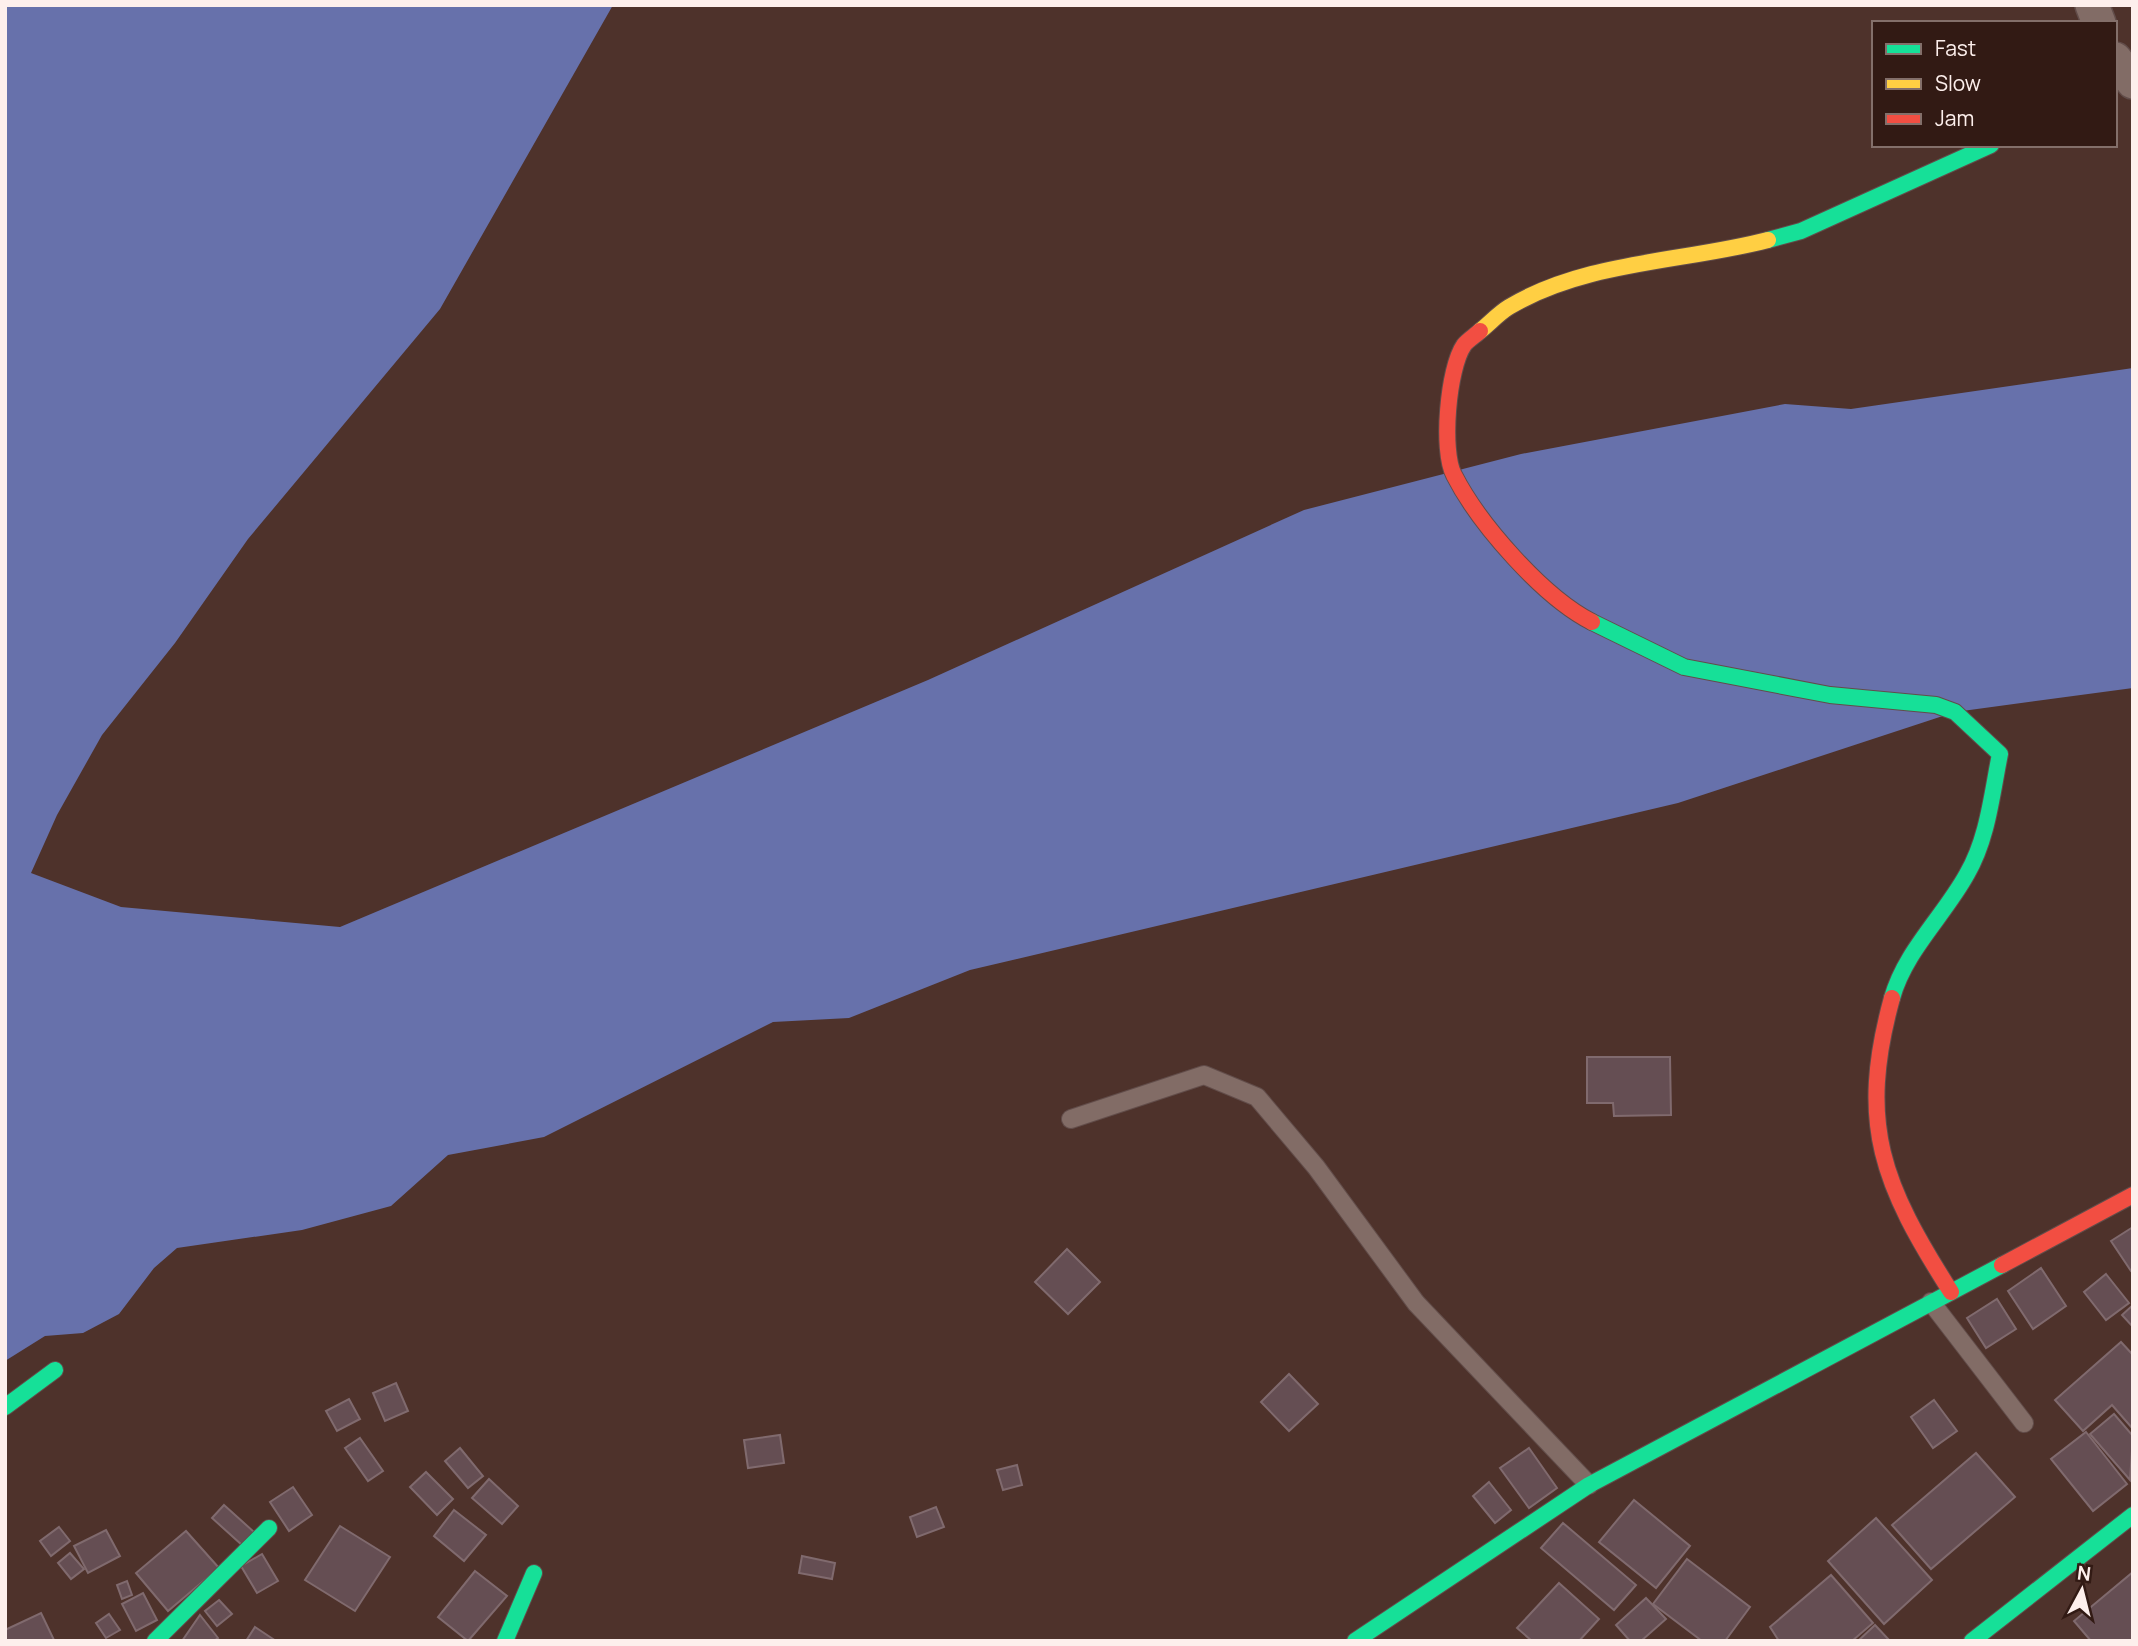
<svg xmlns="http://www.w3.org/2000/svg" width="2138" height="1646" font-family="Manrope,sans-serif">
<style>
.water{fill:#6771ab}
.building{fill:#654e53;stroke:#806a6e;stroke-width:2}
.lines{fill:none;stroke-linecap:round;stroke-linejoin:round}
.lane-casing{stroke:#624d4a;stroke-width:20}
.street-casing{stroke:#624d4a;stroke-width:36}
.fast-casing{stroke:#624d4a;stroke-width:18}
.slow-casing{stroke:#624d4a;stroke-width:18}
.jam-casing{stroke:#624d4a;stroke-width:18}
.lane{stroke:#826c66;stroke-width:18}
.street{stroke:#826c66;stroke-width:33}
.fast{stroke:#16e098;stroke-width:16}
.slow{stroke:#ffcf43;stroke-width:16}
.jam{stroke:#f24e42;stroke-width:16}
</style>
<rect width="100%" height="100%" fill="#4e322b"/>
<polygon class="water" points="5,5 613,5 440,309 248,539 175,643 102,735 57,815 31,873 121,907 340,927 928,680 1304,510 1521,454 1785,404 1851,409 2133,368 2133,688 1955,712 1678,803 970,970 849,1018 773,1022 544,1137 448,1155 391,1206 302,1230 177,1248 154,1268 119,1314 83,1333 45,1336 5,1361"/>
<g class="building">
<polygon points="1587,1057 1670,1057 1671,1115 1614,1116 1613,1103 1587,1103"/>
<polygon points="2133,1227 2133,1270 2131,1271 2111,1241"/>
<polygon points="1067,1249 1100,1282 1068,1314 1035,1282"/>
<polygon points="2041,1268 2066,1306 2033,1329 2008,1291"/>
<polygon points="2106,1274 2129,1303 2106,1320 2084,1292"/>
<polygon points="1997,1299 2016,1329 1986,1348 1967,1318"/>
<polygon points="2133,1305 2133,1327 2122,1315"/>
<polygon points="2121,1342 2133,1355 2133,1429 2112,1405 2083,1431 2055,1400"/>
<polygon points="1289,1374 1318,1404 1289,1431 1261,1402"/>
<polygon points="396,1383 408,1411 385,1421 373,1393"/>
<polygon points="349,1399 360,1419 337,1431 326,1411"/>
<polygon points="1934,1400 1957,1431 1933,1448 1911,1417"/>
<polygon points="2114,1414 2133,1436 2130,1480 2090,1434"/>
<polygon points="2086,1432 2127,1484 2093,1511 2051,1459"/>
<polygon points="780,1435 784,1463 748,1468 744,1440"/>
<polygon points="360,1438 383,1471 368,1481 345,1448"/>
<polygon points="460,1448 483,1476 468,1488 445,1461"/>
<polygon points="1529,1448 1557,1488 1529,1508 1500,1468"/>
<polygon points="1976,1453 2015,1497 1931,1569 1892,1525"/>
<polygon points="1017,1465 1022,1485 1003,1490 997,1470"/>
<polygon points="426,1472 453,1499 437,1515 410,1487"/>
<polygon points="489,1479 518,1506 502,1524 472,1498"/>
<polygon points="1489,1482 1511,1510 1495,1523 1473,1496"/>
<polygon points="293,1487 312,1515 289,1531 270,1502"/>
<polygon points="1634,1500 1690,1546 1656,1588 1599,1542"/>
<polygon points="224,1505 254,1532 242,1545 212,1518"/>
<polygon points="936,1507 944,1527 917,1537 910,1517"/>
<polygon points="454,1510 486,1535 464,1561 434,1536"/>
<polygon points="1876,1518 1932,1580 1884,1624 1828,1561"/>
<polygon points="1563,1523 1636,1585 1614,1610 1541,1548"/>
<polygon points="340,1526 390,1557 355,1611 305,1580"/>
<polygon points="59,1527 70,1541 51,1556 40,1541"/>
<polygon points="106,1530 120,1556 88,1573 74,1546"/>
<polygon points="186,1531 219,1568 168,1611 136,1573"/>
<polygon points="70,1553 84,1569 71,1579 58,1563"/>
<polygon points="262,1554 278,1581 257,1593 241,1566"/>
<polygon points="802,1556 835,1563 832,1579 799,1573"/>
<polygon points="1687,1559 1750,1607 1725,1641 1702,1641 1653,1604"/>
<polygon points="475,1571 507,1596 468,1641 438,1617"/>
<polygon points="2133,1572 2133,1641 2091,1641 2074,1621"/>
<polygon points="1831,1575 1873,1623 1852,1641 1779,1641 1770,1627"/>
<polygon points="127,1581 132,1595 122,1599 117,1585"/>
<polygon points="1559,1583 1599,1619 1579,1641 1532,1641 1517,1628"/>
<polygon points="143,1593 157,1620 136,1631 122,1604"/>
<polygon points="1646,1598 1666,1619 1641,1641 1630,1641 1616,1625"/>
<polygon points="219,1600 232,1614 217,1626 205,1611"/>
<polygon points="41,1613 54,1640 5,1641 5,1630"/>
<polygon points="109,1614 120,1630 106,1638 96,1623"/>
<polygon points="200,1615 218,1638 214,1641 182,1641"/>
<polygon points="1875,1625 1890,1641 1858,1641"/>
<polygon points="255,1627 276,1641 246,1641"/>
</g>
<g class="lines">
<defs>
<g id="lane">
<polyline points="1071,1119 1204,1075 1257,1097 1316,1167 1416,1303 1589,1485"/>
<polyline points="1931,1302 2024,1423"/>
</g>
<g id="street">
<polyline points="2092,5 2099,23"/>
<polyline points="2115,59 2133,82"/>
</g>
<g id="fast">
<polyline points="1768,240 1801,231 1991,145"/>
<path d="M1592,622L1684,667L1830,695L1936,705L1955,712L2000,754C1992,793 1988,838 1967,874C1944,916 1905,951 1892,998"/>
<polyline points="5,1407 55,1370"/>
<polyline points="155,1641 269,1528"/>
<polyline points="505,1641 534,1573"/>
<polyline points="1355,1641 1589,1485 2002,1265"/>
<polyline points="1972,1641 2133,1515"/>
</g>
<path id="slow" d="M1480,331C1490,323 1499,313 1509,307C1586,261 1684,262 1768,240"/>
<g id="jam">
<path d="M1480,331C1476,335 1468,340 1464,345C1448,368 1441,451 1454,475C1479,524 1543,597 1592,622"/>
<path d="M1892,998C1857,1125 1883,1185 1951,1292"/>
<polyline points="2002,1265 2133,1195"/>
</g>
</defs>
<use href="#lane" class="lane-casing"/>
<use href="#street" class="street-casing"/>
<use href="#fast" class="fast-casing"/>
<use href="#slow" class="slow-casing"/>
<use href="#jam" class="jam-casing"/>
<use href="#lane" class="lane"/>
<use href="#street" class="street"/>
<use href="#fast" class="fast"/>
<use href="#slow" class="slow"/>
<use href="#jam" class="jam"/>
</g>
<rect width="2138" height="1646" fill="none" stroke="#fdefec" stroke-width="14"/>
<rect x="1872" y="21" width="245" height="126" fill="#321a14" stroke="#836f6a" stroke-width="2"/>
<rect x="1886" y="44" width="35" height="10" fill="#16e098" stroke="#836f6a" stroke-width="2"/>
<text x="1935" y="56" font-size="21" fill="#fdefec">Fast</text>
<rect x="1886" y="79" width="35" height="10" fill="#ffcf43" stroke="#836f6a" stroke-width="2"/>
<text x="1935" y="91" font-size="21" fill="#fdefec">Slow</text>
<rect x="1886" y="114" width="35" height="10" fill="#f24e42" stroke="#836f6a" stroke-width="2"/>
<text x="1935" y="126" font-size="21" fill="#fdefec">Jam</text>
<g transform="translate(2082 1590) rotate(7)" stroke="#321a14" stroke-width="5" paint-order="stroke">
<path d="M0-5L12 26L0 18L-12 26Z" fill="#fdefec"/>
<text y="-10" font-size="19" font-weight="bold" text-anchor="middle" fill="#fdefec">N</text>
</g>
</svg>
